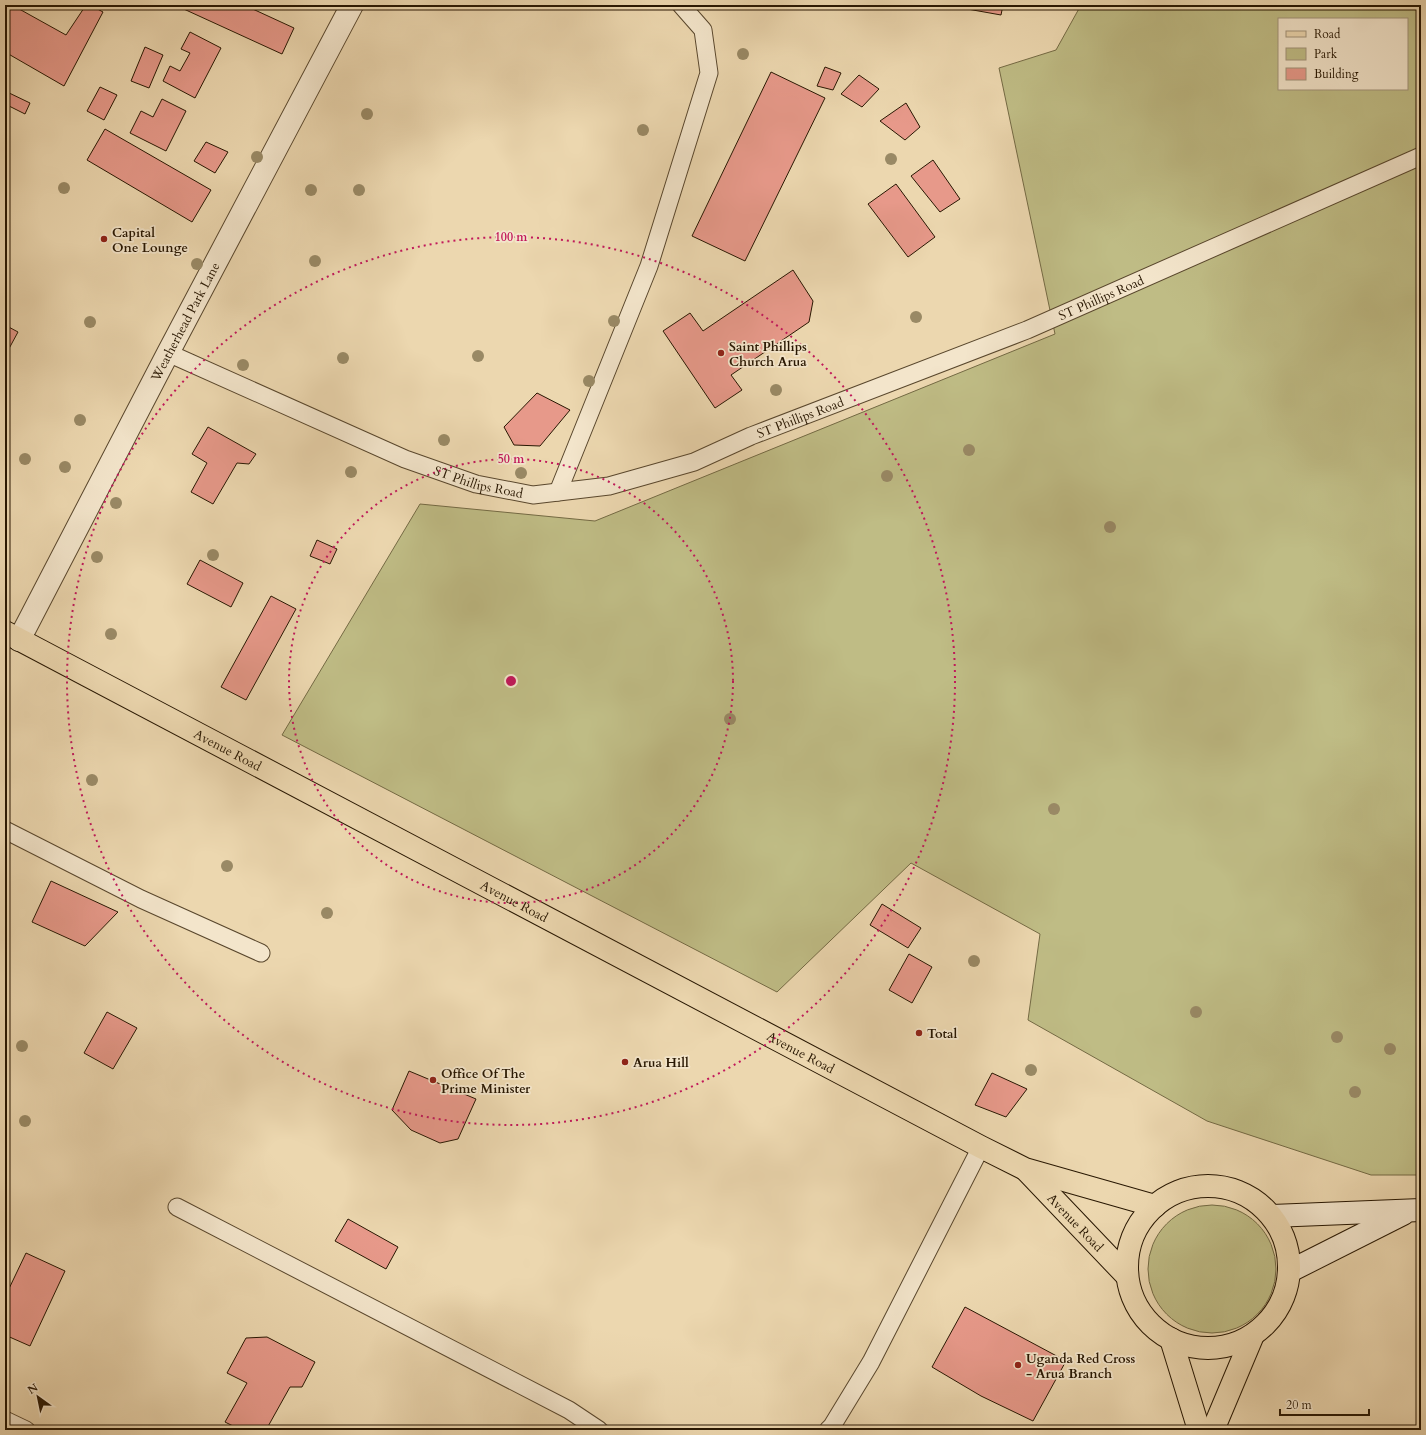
<svg xmlns="http://www.w3.org/2000/svg" width="1426" height="1435" font-family="Cardo,serif">
<style>
.green{fill:#bfbc85;stroke:#746a44;fill-rule:evenodd}
.building{fill:#e7998a;stroke:#281702}
.lines{fill:none;stroke-linecap:round;stroke-linejoin:round}
.service-casing{stroke:#59472d;stroke-width:19}
.tertiary-casing{stroke:#59472d;stroke-width:24}
.secondary-casing{stroke:#281702;stroke-width:24}
.primary-casing{stroke:#281702;stroke-width:24}
.service{stroke:#f3e5cb;stroke-width:17}
.tertiary{stroke:#f3e5cb;stroke-width:22}
.secondary{stroke:#f3e5cb;stroke-width:22}
.primary{stroke:#ecd7af;stroke-width:22}
.tree{fill:#998965}
.ring{fill:none;stroke:#c2185b;stroke-width:2;stroke-dasharray:2 4}
.poi-dot{fill:#8f2418;stroke:#f3e5cb;stroke-width:1.5}
.labels{text-anchor:middle;stroke-width:3.5;stroke-linejoin:round;paint-order:stroke}
.poi-label{font-size:13px;font-weight:bold;fill:#281702;stroke:#f3e5cb;text-anchor:start}
.street-label{font-size:13px;fill:#281702;stroke:#f3e5cb}
.centre{fill:#c2185b;stroke:#f3e5cb;stroke-width:2}
.ring-label{font-size:12px;text-anchor:middle;font-weight:bold;fill:#c2185b;stroke:#f3e5cb;stroke-width:3.5;stroke-linejoin:round;paint-order:stroke}
</style>
<rect width="100%" height="100%" fill="#ecd7af"/>
<filter id="stains"><feTurbulence type="fractalNoise" baseFrequency=".005" numOctaves="4"/><feColorMatrix values="0 0 0 0 .2 0 0 0 0 .09 0 0 0 0 .02 0 0 0 .5 -.17"/></filter>
<radialGradient id="worn" r=".72"><stop offset=".6" stop-color="#630" stop-opacity="0"/><stop offset="1" stop-color="#630" stop-opacity=".3"/></radialGradient>
<g class="green">
<path d="M1081,5H1421V1175H1371L1207,1121L1028,1020L1040,934L911,863L777,992L282,735L420,504L595,521L1055,334L999,68L1056,50ZM1279,19H1407V89H1279Z"/>
<circle cx="1212" cy="1269" r="64"/>
</g>
<g class="building">
<polygon points="5,5 12,5 66,35 86,5 90,5 103,12 64,86 5,52"/>
<polygon points="175,5 244,5 294,28 282,54"/>
<polygon points="945,5 1003,5 1001,15"/>
<polygon points="190,32 221,48 195,98 163,81 170,66 180,71 190,53 181,49"/>
<polygon points="145,47 163,55 149,88 131,81"/>
<polygon points="825,67 841,73 833,90 817,86"/>
<polygon points="771,72 825,98 745,261 692,236"/>
<polygon points="859,75 879,89 862,107 841,94"/>
<polygon points="100,87 117,95 104,120 87,111"/>
<polygon points="5,91 30,103 25,114 5,104"/>
<polygon points="162,99 186,111 166,151 130,133 141,111 153,117"/>
<polygon points="906,103 920,127 905,140 880,121"/>
<polygon points="105,129 211,190 192,222 87,160"/>
<polygon points="206,142 228,152 215,173 194,161"/>
<polygon points="933,160 960,199 940,212 911,176"/>
<polygon points="896,184 935,237 908,257 868,204"/>
<polygon points="793,270 813,301 809,322 731,375 742,390 715,408 663,331 690,313 703,331"/>
<polygon points="5,325 18,332 5,356"/>
<polygon points="537,393 570,410 540,446 514,445 504,427"/>
<polygon points="208,427 256,454 249,464 237,463 213,504 191,492 207,463 192,454"/>
<polygon points="317,540 337,549 330,564 310,556"/>
<polygon points="200,560 243,583 231,607 187,584"/>
<polygon points="271,596 296,609 246,700 221,687"/>
<polygon points="51,881 118,912 85,946 32,922"/>
<polygon points="882,904 921,928 908,948 870,925"/>
<polygon points="909,954 932,967 912,1003 889,990"/>
<polygon points="107,1012 137,1028 113,1069 84,1053"/>
<polygon points="409,1071 476,1099 458,1139 440,1143 411,1130 392,1110"/>
<polygon points="992,1073 1027,1089 1006,1117 975,1105"/>
<polygon points="348,1219 398,1247 386,1269 335,1241"/>
<polygon points="26,1253 65,1271 30,1346 5,1335 5,1297"/>
<polygon points="965,1307 1066,1361 1033,1421 981,1396 932,1367"/>
<polygon points="267,1337 315,1362 302,1387 290,1387 266,1430 241,1430 225,1422 247,1383 227,1373 246,1338"/>
</g>
<g class="lines">
<defs>
<g id="service">
<path id="s1" d="M168,353L405,459L476,484L533,495L609,486L694,462L751,436L1027,330L1421,156"/>
<polyline points="558,492 649,266 709,73 703,30 681,5"/>
<polyline points="5,830 141,899 261,953"/>
<polyline points="177,1207 569,1410 599,1430"/>
<polyline points="5,1420 26,1430"/>
<polyline points="828,1430 832,1426 871,1362 981,1147"/>
</g>
<g id="tertiary">
<path id="s2" d="M19,640L168,353L352,5"/>
</g>
<g id="secondary">
<polyline points="1272,1216 1421,1210"/>
<polyline points="1290,1271 1403,1214"/>
</g>
<g id="primary">
<path id="s3" d="M5,632L981,1147L1025,1169L1155,1206"/>
<path id="s4" d="M1026,1170L1127,1276"/>
<circle cx="1208" cy="1267" r="81"/>
<polyline points="1171,1339 1199,1430"/>
<polyline points="1213,1430 1253,1335"/>
</g>
</defs>
<use href="#service" class="service-casing"/>
<use href="#tertiary" class="tertiary-casing"/>
<use href="#secondary" class="secondary-casing"/>
<use href="#primary" class="primary-casing"/>
<use href="#service" class="service"/>
<use href="#tertiary" class="tertiary"/>
<use href="#secondary" class="secondary"/>
<use href="#primary" class="primary"/>
</g>
<g class="tree">
<circle cx="743" cy="54" r="6"/>
<circle cx="367" cy="114" r="6"/>
<circle cx="643" cy="130" r="6"/>
<circle cx="257" cy="157" r="6"/>
<circle cx="891" cy="159" r="6"/>
<circle cx="64" cy="188" r="6"/>
<circle cx="311" cy="190" r="6"/>
<circle cx="359" cy="190" r="6"/>
<circle cx="315" cy="261" r="6"/>
<circle cx="197" cy="264" r="6"/>
<circle cx="916" cy="317" r="6"/>
<circle cx="614" cy="321" r="6"/>
<circle cx="90" cy="322" r="6"/>
<circle cx="478" cy="356" r="6"/>
<circle cx="343" cy="358" r="6"/>
<circle cx="243" cy="365" r="6"/>
<circle cx="589" cy="381" r="6"/>
<circle cx="776" cy="390" r="6"/>
<circle cx="80" cy="420" r="6"/>
<circle cx="444" cy="440" r="6"/>
<circle cx="969" cy="450" r="6"/>
<circle cx="25" cy="459" r="6"/>
<circle cx="65" cy="467" r="6"/>
<circle cx="351" cy="472" r="6"/>
<circle cx="521" cy="473" r="6"/>
<circle cx="887" cy="476" r="6"/>
<circle cx="116" cy="503" r="6"/>
<circle cx="1110" cy="527" r="6"/>
<circle cx="213" cy="555" r="6"/>
<circle cx="97" cy="557" r="6"/>
<circle cx="111" cy="634" r="6"/>
<circle cx="730" cy="719" r="6"/>
<circle cx="92" cy="780" r="6"/>
<circle cx="1054" cy="809" r="6"/>
<circle cx="227" cy="866" r="6"/>
<circle cx="327" cy="913" r="6"/>
<circle cx="974" cy="961" r="6"/>
<circle cx="1196" cy="1012" r="6"/>
<circle cx="1337" cy="1037" r="6"/>
<circle cx="22" cy="1046" r="6"/>
<circle cx="1390" cy="1049" r="6"/>
<circle cx="1031" cy="1070" r="6"/>
<circle cx="1355" cy="1092" r="6"/>
<circle cx="25" cy="1121" r="6"/>
</g>
<g class="ring">
<circle cx="511" cy="681" r="222"/>
<circle cx="511" cy="681" r="444"/>
</g>
<g class="poi-dot">
<circle cx="104" cy="239" r="4"/>
<circle cx="721" cy="353" r="4"/>
<circle cx="919" cy="1033" r="4"/>
<circle cx="625" cy="1062" r="4"/>
<circle cx="433" cy="1080" r="4"/>
<circle cx="1018" cy="1365" r="4"/>
</g>
<g class="labels">
<g class="poi-label">
<text x="112" y="237">Capital<tspan x="112" dy="15">One Lounge</tspan></text>
<text x="729" y="351">Saint Phillips<tspan x="729" dy="15">Church Arua</tspan></text>
<text x="927" y="1038">Total</text>
<text x="633" y="1067">Arua Hill</text>
<text x="441" y="1078">Office Of The<tspan x="441" dy="15">Prime Minister</tspan></text>
<text x="1026" y="1363">Uganda Red Cross<tspan x="1026" dy="15">- Arua Branch</tspan></text>
</g>
<g class="street-label">
<text dy="5" stroke="none"><textPath href="#s1" startOffset="997">ST Phillips Road</textPath></text>
<text dy="5" stroke="none"><textPath href="#s2" startOffset="359">Weatherhead Park Lane</textPath></text>
<text dy="5" stroke="none"><textPath href="#s1" startOffset="673">ST Phillips Road</textPath></text>
<text dy="5" stroke="none"><textPath href="#s1" startOffset="337">ST Phillips Road</textPath></text>
<text dy="5" stroke="none"><textPath href="#s3" startOffset="252">Avenue Road</textPath></text>
<text dy="5" stroke="none"><textPath href="#s3" startOffset="576">Avenue Road</textPath></text>
<text dy="5" stroke="none"><textPath href="#s3" startOffset="900">Avenue Road</textPath></text>
<text dy="5" stroke="none"><textPath href="#s4" startOffset="72">Avenue Road</textPath></text>
</g>
</g>
<circle cx="511" cy="681" r="6" class="centre"/>
<g class="ring-label">
<text x="511" y="241">100 m</text>
<text x="511" y="463">50 m</text>
</g>
<rect width="1426" height="1435" fill="none" stroke="#ecd7af" stroke-width="20"/>
<rect x="6" y="6" width="1414" height="1423" fill="none" stroke="#281702" stroke-width="2"/>
<rect x="10" y="10" width="1406" height="1415" fill="none" stroke="#281702"/>
<rect x="1278" y="18" width="130" height="72" fill="#f3e5cb" stroke="#a2937b"/>
<rect x="1286" y="31" width="20" height="6" fill="#ecd7af" stroke="#a2937b"/>
<text x="1314" y="38" font-size="12" fill="#281702">Road</text>
<rect x="1286" y="48" width="20" height="12" fill="#bfbc85" stroke="#a2937b"/>
<text x="1314" y="58" font-size="12" fill="#281702">Park</text>
<rect x="1286" y="68" width="20" height="12" fill="#e7998a" stroke="#a2937b"/>
<text x="1314" y="78" font-size="12" fill="#281702">Building</text>
<g transform="translate(38 1397) rotate(327)" stroke="#f3e5cb" stroke-width="3" paint-order="stroke">
<path d="M0-3L7 15L0 10L-7 15Z" fill="#281702"/>
<text y="-6" font-size="11" font-weight="bold" text-anchor="middle" fill="#281702">N</text>
</g>
<path d="M1280 1409v6h89v-6" fill="none" stroke="#281702" stroke-width="2"/>
<text x="1286" y="1409" font-size="12" fill="#281702" stroke="#f3e5cb" stroke-width="3" paint-order="stroke">20 m</text>
<rect width="100%" height="100%" filter="url(#stains)"/>
<rect width="100%" height="100%" fill="url(#worn)"/>
</svg>
